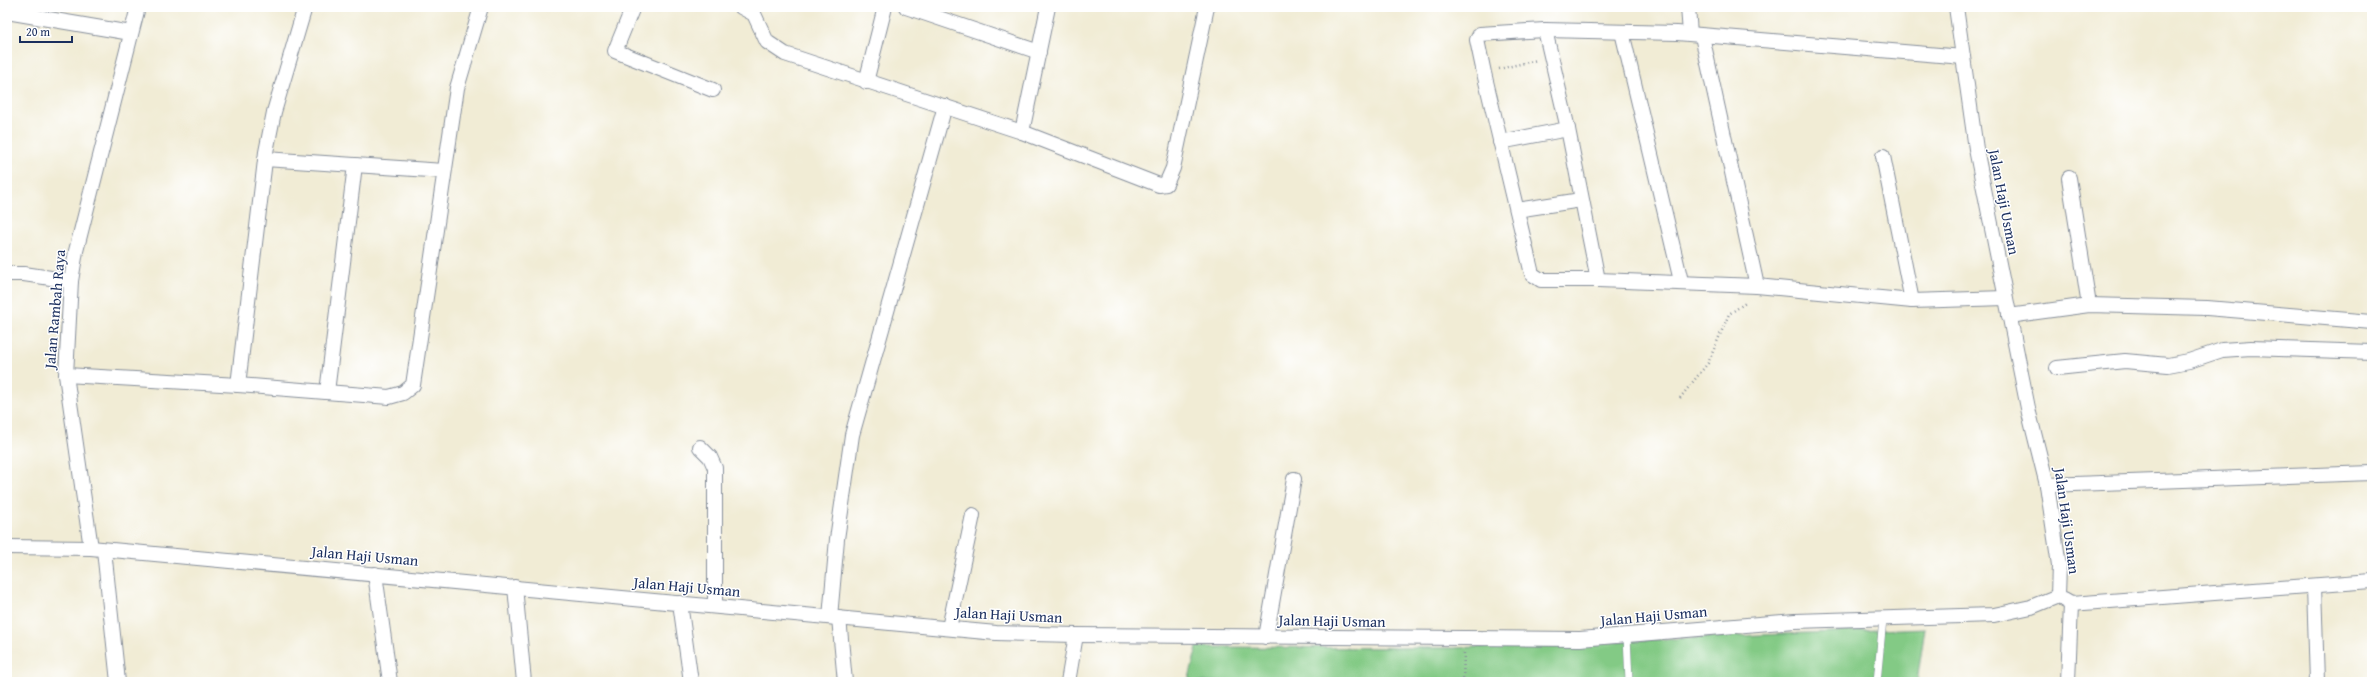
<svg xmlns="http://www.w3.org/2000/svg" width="2379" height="689" font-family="'Gentium Book Plus',serif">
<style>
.green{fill:#83ca85;stroke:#4f7c72}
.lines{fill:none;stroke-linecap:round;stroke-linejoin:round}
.service-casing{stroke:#868e9a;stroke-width:8}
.minor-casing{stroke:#868e9a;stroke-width:16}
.path{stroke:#868e9a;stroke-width:2.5;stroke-dasharray:1 3;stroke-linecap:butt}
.service{stroke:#fff;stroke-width:7}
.minor{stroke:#fff;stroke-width:14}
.labels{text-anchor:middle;stroke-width:3;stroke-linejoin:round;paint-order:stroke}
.street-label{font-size:15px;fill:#1b2f5e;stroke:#fff}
</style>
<rect width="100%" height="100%" fill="#fff"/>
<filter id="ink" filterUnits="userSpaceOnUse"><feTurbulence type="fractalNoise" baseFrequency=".025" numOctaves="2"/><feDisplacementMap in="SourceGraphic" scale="8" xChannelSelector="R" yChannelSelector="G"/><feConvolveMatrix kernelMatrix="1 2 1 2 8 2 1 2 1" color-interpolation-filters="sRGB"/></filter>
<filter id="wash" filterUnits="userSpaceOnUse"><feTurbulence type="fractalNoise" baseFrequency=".012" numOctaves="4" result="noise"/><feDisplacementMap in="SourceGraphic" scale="16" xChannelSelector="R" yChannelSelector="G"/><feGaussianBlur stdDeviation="0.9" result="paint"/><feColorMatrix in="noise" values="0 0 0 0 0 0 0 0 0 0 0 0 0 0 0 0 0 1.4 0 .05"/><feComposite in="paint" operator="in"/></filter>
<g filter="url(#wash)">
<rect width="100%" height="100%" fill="#f1ecd5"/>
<polygon class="green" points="1925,628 1917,682 1188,682 1197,647 1453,648"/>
</g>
<g filter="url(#ink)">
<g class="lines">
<defs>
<g id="service">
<polyline points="1627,635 1629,682"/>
<polyline points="1877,682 1883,619"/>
</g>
<g id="minor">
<polyline points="633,7 615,51 713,90"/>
<polyline points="741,7 754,14 767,42 785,54 1022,132 1159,185 1166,184 1173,168 1207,7"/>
<polyline points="906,7 1039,52"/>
<polyline points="1688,7 1690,34"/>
<polyline points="1956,7 1976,149 2029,413 2047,485 2059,565 2058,596"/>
<polyline points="7,12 131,33"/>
<polyline points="1545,30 1568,129 1598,280 1757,286 1912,301 2005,298"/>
<polyline points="1622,32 1681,281"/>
<polyline points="1702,36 1757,286"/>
<polyline points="866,82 885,7"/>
<polyline points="1022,132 1048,7"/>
<polyline points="1500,142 1568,129"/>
<polyline points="1883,156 1912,301"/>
<polyline points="265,159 444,171"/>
<polyline points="2069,178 2089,305"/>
<polyline points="1517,210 1581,200"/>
<polyline points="7,274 24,274 71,281"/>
<polyline points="1598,280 1541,280 1532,274 1484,73 1477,40 1480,34 1545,30 1677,33 1963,57"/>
<polyline points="2009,316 2089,305 2207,308 2372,322"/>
<polyline points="2057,368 2125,361 2168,365 2189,361 2222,350 2251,348 2372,352"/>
<polyline points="66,375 238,385 266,152 274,112 305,7"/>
<polyline points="238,385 389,397 403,393 413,385 457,88 481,7"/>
<polyline points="327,392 355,165"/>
<polyline points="700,447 710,457 715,468 715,606"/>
<polyline points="2047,485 2372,473"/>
<polyline points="7,547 91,548 996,633 1076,635 1580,639 1795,621 1994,615 2031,607 2058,596"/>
<polyline points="91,548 66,375 71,281 76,251 138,7"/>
<polyline points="104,550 118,682"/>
<polyline points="375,574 390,682"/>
<polyline points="2314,586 2317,682"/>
<polyline points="515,587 524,682"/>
<polyline points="2064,600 2071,604 2068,682"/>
<polyline points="680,603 691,682"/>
<polyline points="2071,604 2372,581"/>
<polyline points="830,617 837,539 852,435 945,106"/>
<polyline points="839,618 845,682"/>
<polyline points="949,628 973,515"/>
<polyline points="1266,637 1294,479"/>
<polyline points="1068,682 1076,635"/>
</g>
</defs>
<use href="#service" class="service-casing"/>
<use href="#minor" class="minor-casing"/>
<g class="path">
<polyline points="1499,69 1537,60"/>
<polyline points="1680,398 1708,363 1729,314 1747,302"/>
<polyline points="1463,682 1464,653"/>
</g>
<use href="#service" class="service"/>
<use href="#minor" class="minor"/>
</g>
</g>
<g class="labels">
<g class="street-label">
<text transform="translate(2004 202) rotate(79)" y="5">Jalan Haji Usman</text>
<text transform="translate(55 309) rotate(-85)" y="5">Jalan Rambah Raya</text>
<text transform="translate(2067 521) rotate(82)" y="5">Jalan Haji Usman</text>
<text transform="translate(365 556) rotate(5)" y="5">Jalan Haji Usman</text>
<text transform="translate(687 587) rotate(5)" y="5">Jalan Haji Usman</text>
<text transform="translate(1009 615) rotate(3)" y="5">Jalan Haji Usman</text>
<text transform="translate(1654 616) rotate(-5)" y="5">Jalan Haji Usman</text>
<text transform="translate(1332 621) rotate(1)" y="5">Jalan Haji Usman</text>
</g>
</g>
<rect width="2379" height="689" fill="none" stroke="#fff" stroke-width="24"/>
<path d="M20 36v6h52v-6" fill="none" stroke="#1b2f5e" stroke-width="2"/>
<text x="26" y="36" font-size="12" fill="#1b2f5e" stroke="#ffffff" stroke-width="3" paint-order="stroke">20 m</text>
</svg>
